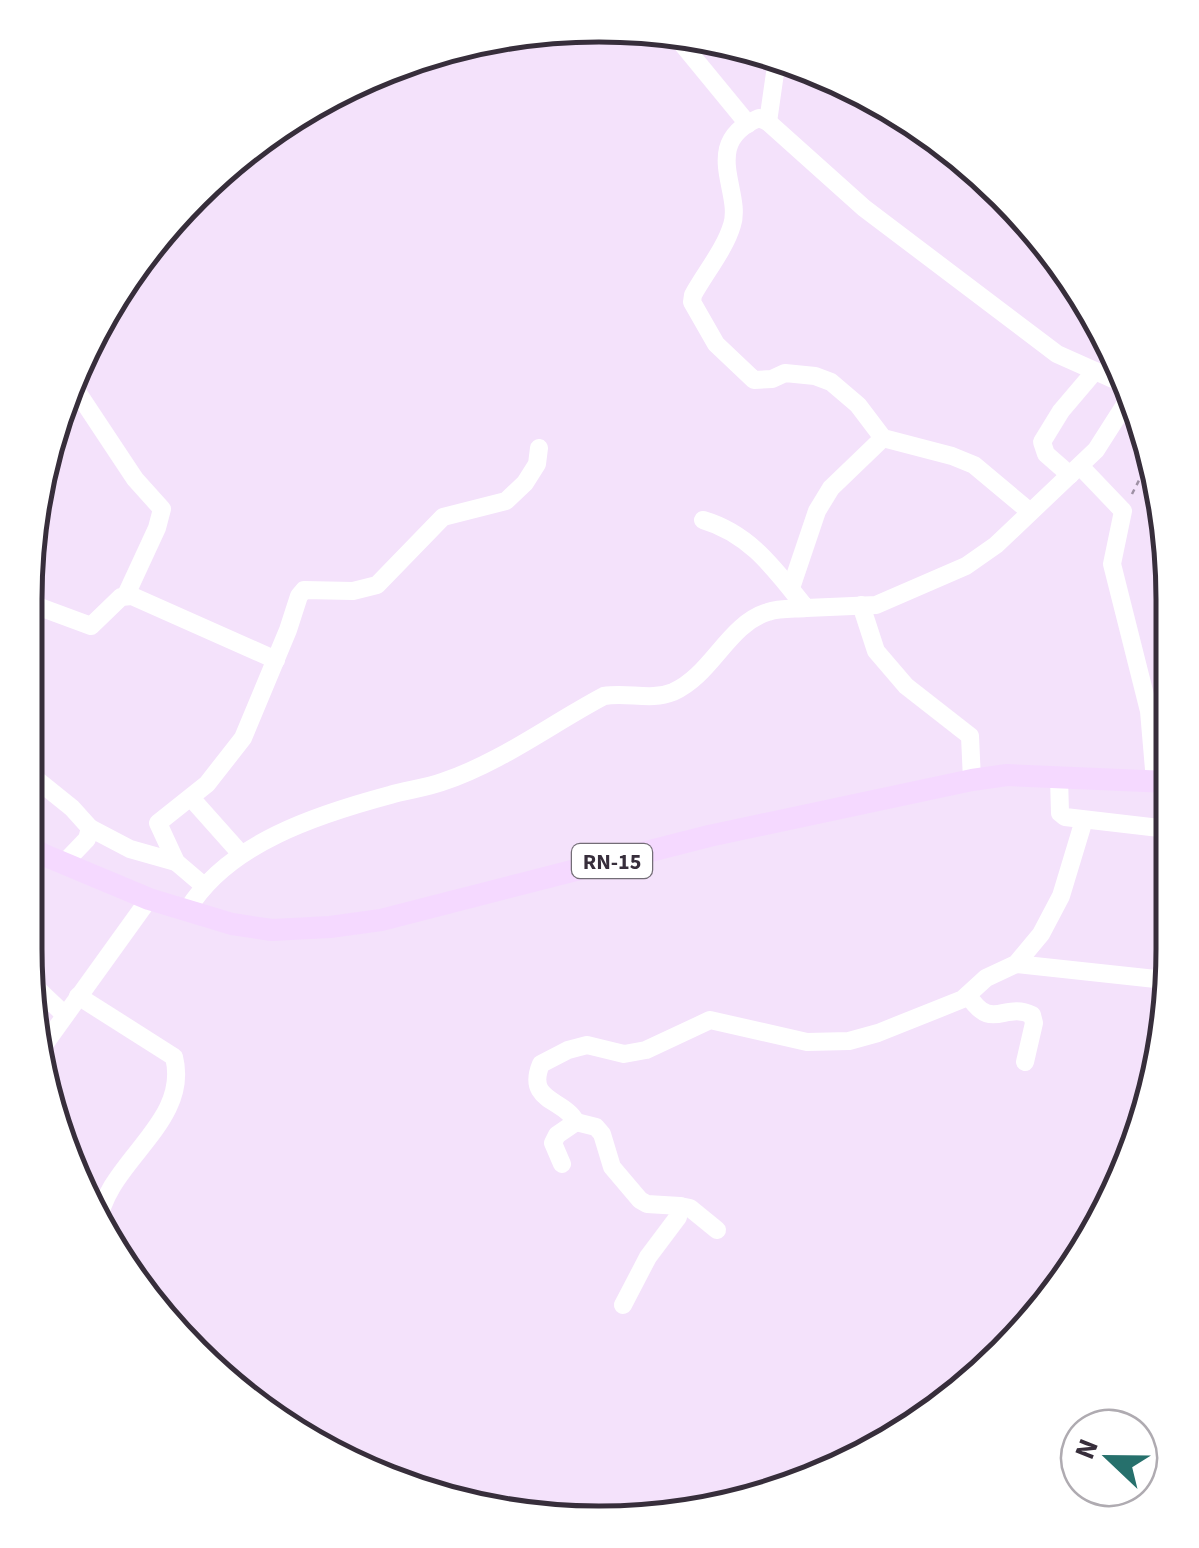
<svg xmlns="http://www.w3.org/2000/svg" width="1199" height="1548" font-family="'Source Sans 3',sans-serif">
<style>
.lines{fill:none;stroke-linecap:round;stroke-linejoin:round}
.path{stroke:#9f91a5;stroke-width:2.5;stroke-dasharray:5 5;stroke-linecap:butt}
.minor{stroke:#fff;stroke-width:18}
.major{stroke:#f5d9ff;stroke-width:22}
.labels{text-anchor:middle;stroke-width:8;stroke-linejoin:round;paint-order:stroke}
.shield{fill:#fff;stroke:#736d76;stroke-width:2.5}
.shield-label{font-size:22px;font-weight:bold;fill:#372e3b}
.rim{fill:none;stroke:#372e3b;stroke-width:5}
</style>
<rect width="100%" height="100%" fill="#f4e2fb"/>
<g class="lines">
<polyline class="path" points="1132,494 1152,455"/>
<g class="minor">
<polyline points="679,40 748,124"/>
<path d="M777,59L768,122L759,118C699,143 743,192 732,225C725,249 705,273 693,295L692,302L716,344L754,380L772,379L785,373L815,376L831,382L858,405L883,438L952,456L974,465L1029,511"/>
<polyline points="768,122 864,208 1057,354 1131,387"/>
<polyline points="72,384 135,479 162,509 157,528 126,595"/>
<polyline points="1080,466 1123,511 1112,564 1149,711 1155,781"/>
<polyline points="1070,475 1046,454 1042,442 1061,411 1095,371"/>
<path d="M703,520C751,534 776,571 806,608L876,605L966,566L996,545L1096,450L1133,392"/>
<polyline points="792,585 817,511 831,488 883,438"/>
<polyline points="26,602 91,626 121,597 132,596 276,660"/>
<polyline points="861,605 876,651 906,686 970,736 972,780"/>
<polyline points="26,771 72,808 90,828 87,839 65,862"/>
<polyline points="1059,777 1060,813 1065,817 1168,829"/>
<polyline points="192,799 241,854"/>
<polyline points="90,828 130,849 176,862"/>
<polyline points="203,885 176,862 158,823 207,784 243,738 288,630 299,596 304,590 353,591 377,585 443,517 506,501 525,483 537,464 539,448"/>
<path d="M188,909C228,843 319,814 390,795C407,790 425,788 442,782C500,763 551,724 604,696C628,692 651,701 673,692C712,675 728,624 768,612C779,608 794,609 806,608"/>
<polyline points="1016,964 1165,980"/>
<polyline points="29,981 65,1015"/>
<path d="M968,995C992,1033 1004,1001 1032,1015L1034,1023L1025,1062"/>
<path d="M78,996L174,1057C191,1124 105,1162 98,1225"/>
<polyline points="39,1052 149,899"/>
<polyline points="1155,1078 1164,1024"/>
<polyline points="576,1122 596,1127 602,1134 612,1167 640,1200 647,1204 680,1206 678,1217 648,1257 623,1305"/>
<path d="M562,1164L553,1143L557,1135L576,1122C565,1099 525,1102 541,1064L568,1050L587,1045L624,1054L646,1050L710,1020L807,1042L849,1041L878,1033L963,999L986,978L1016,964L1041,934L1061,896L1084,820"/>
<polyline points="680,1206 690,1208 717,1230"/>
<polyline points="1090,1237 1090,1236"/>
</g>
<polyline class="major" points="25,843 44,855 149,899 232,924 272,930 330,927 381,920 709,836 972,780 1007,775 1168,782"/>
</g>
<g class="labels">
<rect class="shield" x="572" y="844" width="80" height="34" rx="8"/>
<g class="shield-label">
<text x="612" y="869">RN-15</text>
</g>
</g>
<path d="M0 0H1199V1548H0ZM599 42H599A557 557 0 0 1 1156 599V949A557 557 0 0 1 599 1506H599A557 557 0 0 1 42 949V599A557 557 0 0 1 599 42Z" fill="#fff" fill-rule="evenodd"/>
<path class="rim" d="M599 42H599A557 557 0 0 1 1156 599V949A557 557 0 0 1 599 1506H599A557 557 0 0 1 42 949V599A557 557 0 0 1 599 42Z"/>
<g transform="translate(1109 1458) rotate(292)"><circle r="48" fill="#ffffff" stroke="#afabb1" stroke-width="2.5"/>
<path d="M0-8L18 38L0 25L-18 38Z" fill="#26706c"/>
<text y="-15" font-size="28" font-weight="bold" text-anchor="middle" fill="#372e3b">N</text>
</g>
</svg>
